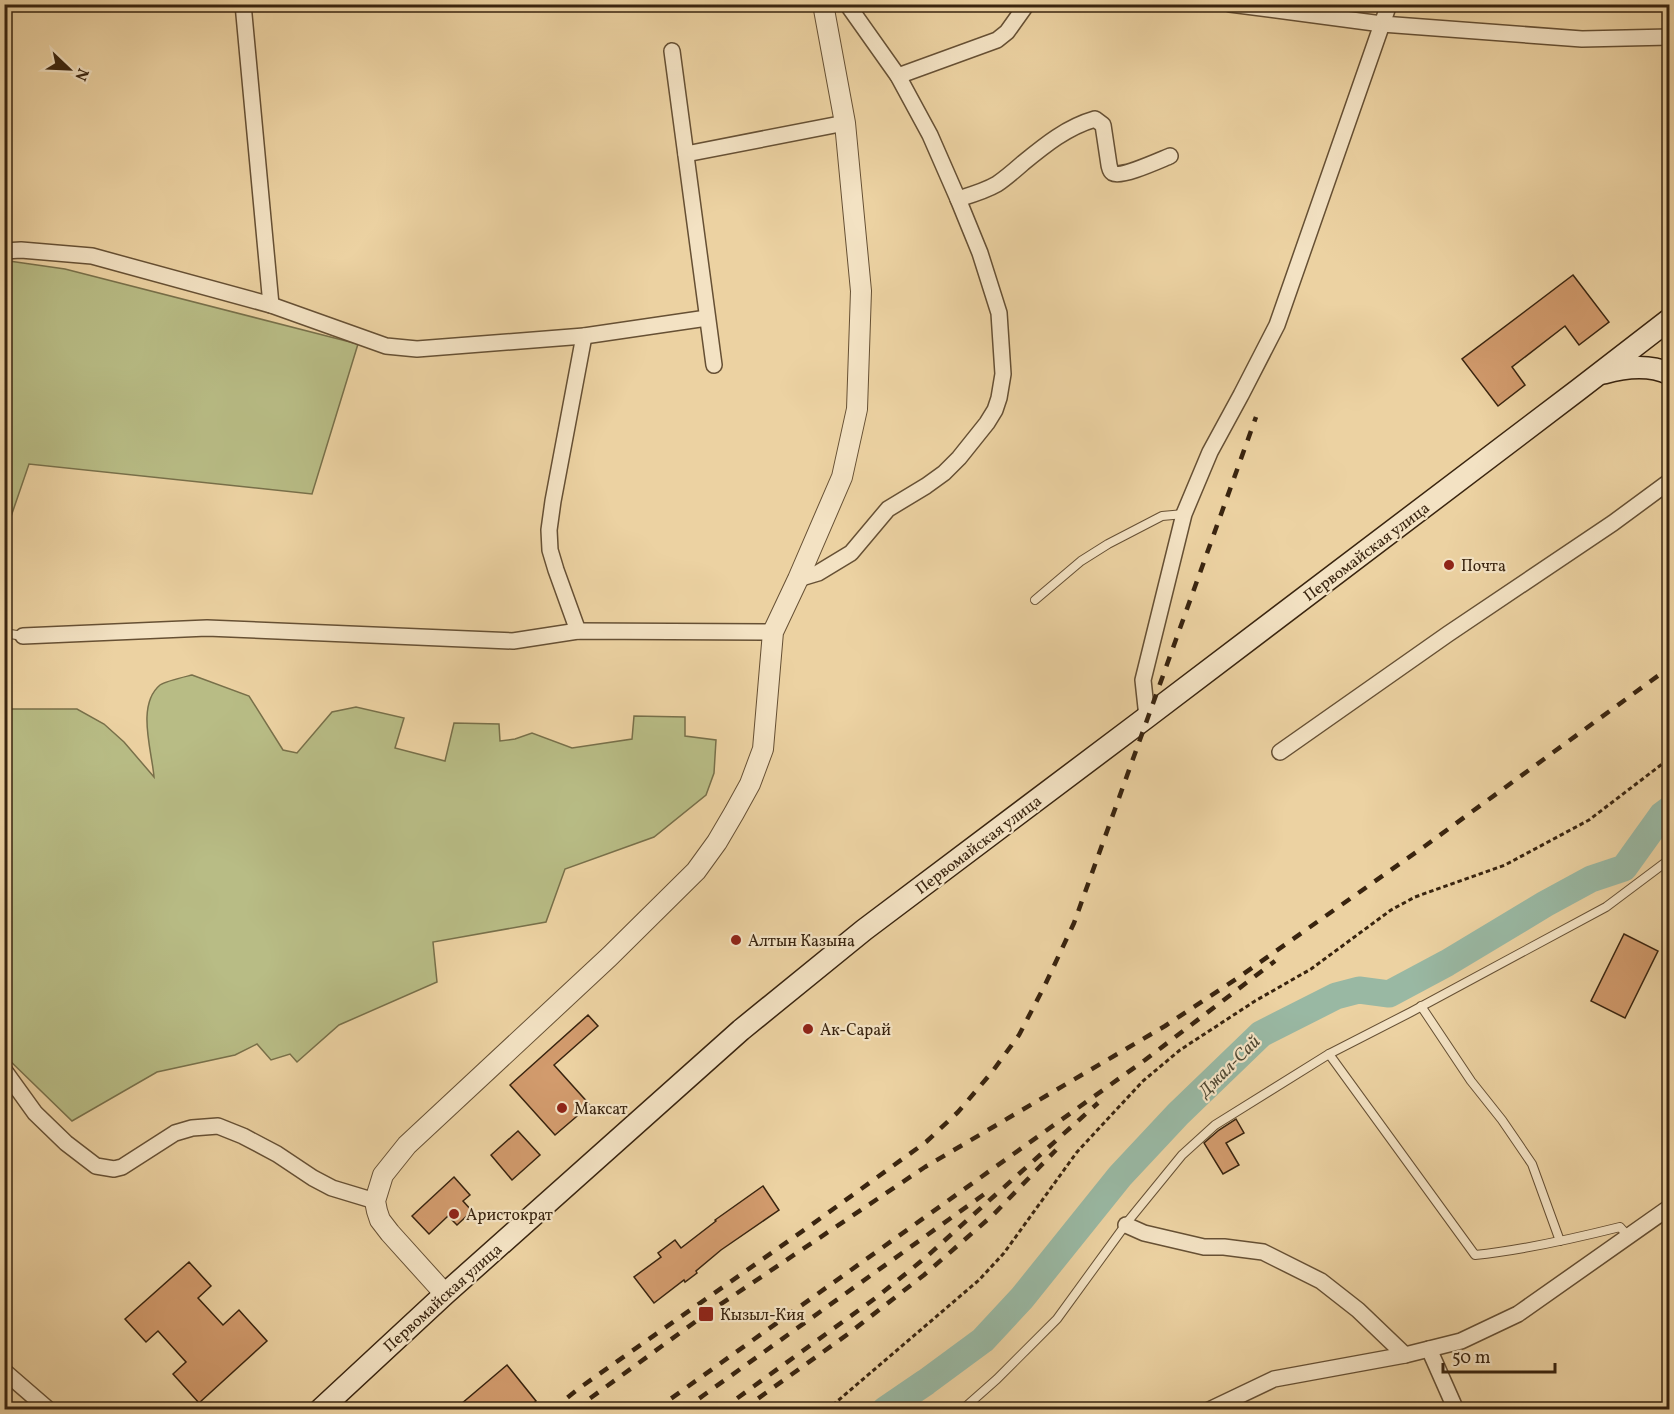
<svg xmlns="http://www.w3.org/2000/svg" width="1674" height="1414" font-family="Vollkorn,serif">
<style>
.green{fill:#b8bc85;stroke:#78704a;stroke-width:1.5}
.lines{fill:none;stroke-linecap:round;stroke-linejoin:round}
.river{stroke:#99b8a3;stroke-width:27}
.building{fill:#d29b6d;stroke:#39240f;stroke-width:1.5}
.service-casing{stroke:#665034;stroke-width:10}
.minor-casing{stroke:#665034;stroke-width:18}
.tertiary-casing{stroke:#665034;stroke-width:22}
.secondary-casing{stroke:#39240f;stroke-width:24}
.path{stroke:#39240f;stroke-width:3;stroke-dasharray:4.5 3;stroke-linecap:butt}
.service{stroke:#f3e2c3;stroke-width:8}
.minor{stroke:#f3e2c3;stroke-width:15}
.tertiary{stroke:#f3e2c3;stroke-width:20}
.secondary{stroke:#f3e2c3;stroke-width:21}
.rail{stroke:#39240f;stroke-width:4.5;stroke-dasharray:10 10;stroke-linecap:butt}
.poi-dot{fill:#8f2418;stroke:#f3e2c3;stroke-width:2}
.labels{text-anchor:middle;stroke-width:4.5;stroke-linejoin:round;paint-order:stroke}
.street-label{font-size:16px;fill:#39240f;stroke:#f3e2c3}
.poi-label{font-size:16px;fill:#39240f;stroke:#f3e2c3;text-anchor:start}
.water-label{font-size:18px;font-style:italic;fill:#514934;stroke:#f3e2c3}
</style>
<rect width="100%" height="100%" fill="#ecd2a2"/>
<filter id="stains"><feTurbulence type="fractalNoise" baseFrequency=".00333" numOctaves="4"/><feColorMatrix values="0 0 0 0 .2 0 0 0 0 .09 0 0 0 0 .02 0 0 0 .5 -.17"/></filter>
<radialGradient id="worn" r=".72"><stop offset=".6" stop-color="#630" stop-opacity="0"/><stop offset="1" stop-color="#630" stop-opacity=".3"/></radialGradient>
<g class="green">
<polygon points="9,261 65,269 358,344 312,494 29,464 5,534 4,264"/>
<path d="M192,675L249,696L283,750L297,753L332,712L356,707L404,718L395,748L445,761L454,723L499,724L500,741L515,739L532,733L572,748L632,739L634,716L685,717V736L716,740L714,773L706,795L654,837L565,869L546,922L433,942L437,982L339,1025L297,1062L290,1054L271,1060L257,1044L235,1055L157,1072L72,1121L5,1056V709H77L104,724L124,742L154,777C152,751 136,705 160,685C166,681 184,677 192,675Z"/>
</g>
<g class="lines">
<polyline class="river" points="885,1410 926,1382 983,1340 1022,1298 1120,1176 1178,1114 1261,1034 1336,996 1359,990 1389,994 1447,963 1545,904 1591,879 1624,868 1662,815 1670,809"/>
</g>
<g class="building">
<polygon points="1573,275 1609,322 1579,345 1565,326 1512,367 1525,385 1498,406 1462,359"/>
<polygon points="1624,934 1658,951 1625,1018 1591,1001"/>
<polygon points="588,1015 598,1026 554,1065 590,1105 555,1135 510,1085"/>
<polygon points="1236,1119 1244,1133 1226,1143 1239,1165 1223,1174 1204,1143 1219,1130"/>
<polygon points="518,1131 540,1155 512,1180 491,1155"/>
<polygon points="454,1177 470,1195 463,1201 472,1211 457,1225 448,1216 429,1234 412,1216"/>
<polygon points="763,1186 779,1210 721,1250 696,1271 697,1273 685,1282 684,1280 654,1303 634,1277 661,1257 658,1253 675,1240 681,1248 716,1221 715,1220"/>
<polygon points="189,1262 211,1286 198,1298 223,1325 239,1310 267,1341 199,1403 173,1374 186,1362 158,1331 146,1342 125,1319"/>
<polygon points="507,1365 536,1401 525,1410 454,1410"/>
</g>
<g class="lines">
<defs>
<g id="service">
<polyline points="1035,600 1081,561 1108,544 1162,516 1184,514"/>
<polyline points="4,633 23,636"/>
<polyline points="1421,1006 1471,1081 1502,1120 1532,1164 1560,1241"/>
<path d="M1329,1054L1475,1255C1524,1250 1572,1239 1620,1227L1628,1236"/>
<polyline points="962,1410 997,1379 1057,1319 1129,1220 1182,1155 1215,1125 1329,1054 1411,1012 1606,907 1670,859"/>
</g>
<g id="minor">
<polyline points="243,4 271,305"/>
<polyline points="1230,4 1382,24 1582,39 1670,37"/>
<polyline points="672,51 714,365"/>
<polyline points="898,76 997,40 1007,32 1027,4"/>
<polyline points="686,154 845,123"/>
<path d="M958,199C971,195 985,191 997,184C1006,178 1015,170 1023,163C1045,145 1067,127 1095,119L1103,125L1109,165C1110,169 1110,171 1113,173C1121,178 1160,160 1170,156"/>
<polyline points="4,251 21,250 92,256 271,305 386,346 417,349 584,336 707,318"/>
<polyline points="798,579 818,573 851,553 888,509 926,486 944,473 959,458 987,423 995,410 999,398 1003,374 999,313 980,253 958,199 930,135 898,76 847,4"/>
<polyline points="578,631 556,570 550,550 549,530 553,501 584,336"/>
<polyline points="23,636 207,628 513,641 578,631 773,632"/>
<polyline points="1147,717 1143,680 1184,514 1210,452 1241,395 1277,325 1389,4"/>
<polyline points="1280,752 1448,634 1613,523 1670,481"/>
<polyline points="4,1070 35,1113 66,1143 96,1166 114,1169 122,1167 175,1133 192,1128 218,1126 243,1136 277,1154 313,1178 332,1188 375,1201"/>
<polyline points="1126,1225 1144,1233 1204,1247 1224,1247 1263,1252 1321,1281 1358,1310 1405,1355"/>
<polyline points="1429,1349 1456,1410"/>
<polyline points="4,1371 49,1410"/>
<polyline points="1209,1410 1274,1379 1405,1355 1461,1341 1518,1314 1670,1207"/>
</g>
<polyline id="tertiary" points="445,1294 390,1233 380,1220 377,1211 375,1201 383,1175 407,1145 609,957 696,871 717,842 734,813 750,784 763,749 773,632 798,579 842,477 857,409 861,291 845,123 823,4"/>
<g id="secondary">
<path d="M1604,373C1625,367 1649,364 1670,374"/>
<polyline points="320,1410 445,1294 741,1030 864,930 1147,717 1578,390 1670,319"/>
</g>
</defs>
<use href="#service" class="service-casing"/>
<use href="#minor" class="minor-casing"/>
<use href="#tertiary" class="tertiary-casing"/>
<use href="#secondary" class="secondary-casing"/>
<polyline class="path" points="827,1410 979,1280 1004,1253 1077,1152 1143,1081 1180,1050 1255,1001 1311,969 1391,910 1415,897 1505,865 1589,820 1670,758"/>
<use href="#service" class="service"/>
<use href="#minor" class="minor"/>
<use href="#tertiary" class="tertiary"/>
<use href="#secondary" class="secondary"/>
<g class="rail">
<polyline points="552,1410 578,1389 807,1228 926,1142 958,1112 992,1072 1019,1035 1045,985 1074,923 1256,417"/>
<polyline points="574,1410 706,1314 925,1167 1165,1026 1239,977 1425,846 1670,667"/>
<polyline points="655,1410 1145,1060 1275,961"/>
<polyline points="683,1410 990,1190"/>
<polyline points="721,1410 877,1297 925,1258 1098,1103"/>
<polyline points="742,1410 848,1334 924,1275 993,1215 1056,1150"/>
</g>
</g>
<g class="poi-dot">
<circle cx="1449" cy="565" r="6"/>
<circle cx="736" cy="940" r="6"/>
<circle cx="808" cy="1029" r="6"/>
<circle cx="562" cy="1108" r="6"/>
<circle cx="454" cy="1214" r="6"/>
<rect x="698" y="1306" width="16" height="16" rx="3"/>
</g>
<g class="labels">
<g class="street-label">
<text transform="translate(1366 551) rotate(-37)" y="6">Первомайская улица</text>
<text transform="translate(978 844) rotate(-37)" y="6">Первомайская улица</text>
<text transform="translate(442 1297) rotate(-42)" y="6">Первомайская улица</text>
</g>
<g class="poi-label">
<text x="1461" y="571">Почта</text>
<text x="748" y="946">Алтын Казына</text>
<text x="820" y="1035">Ак-Сарай</text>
<text x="574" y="1114">Максат</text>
<text x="466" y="1220">Аристократ</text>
<text x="720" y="1320">Кызыл-Кия</text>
</g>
<g class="water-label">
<text transform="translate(1229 1066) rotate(-45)" y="6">Джал-Сай</text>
</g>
</g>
<rect width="1674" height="1414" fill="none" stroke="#ecd2a2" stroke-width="24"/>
<rect x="6" y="6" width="1662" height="1402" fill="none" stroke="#39240f" stroke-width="3"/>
<rect x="12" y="12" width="1650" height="1390" fill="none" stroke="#39240f" stroke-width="1.5"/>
<g transform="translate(69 69) rotate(113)" stroke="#f3e2c3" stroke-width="4.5" paint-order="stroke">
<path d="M0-4.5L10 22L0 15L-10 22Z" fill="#39240f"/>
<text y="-9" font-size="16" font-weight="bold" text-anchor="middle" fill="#39240f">N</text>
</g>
<path d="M1443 1363v9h112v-9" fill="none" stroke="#39240f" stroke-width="3"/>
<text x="1452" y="1363" font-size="18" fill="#39240f" stroke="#f3e2c3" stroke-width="4.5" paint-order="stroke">50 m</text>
<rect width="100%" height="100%" filter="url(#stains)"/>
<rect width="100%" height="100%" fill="url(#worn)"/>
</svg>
